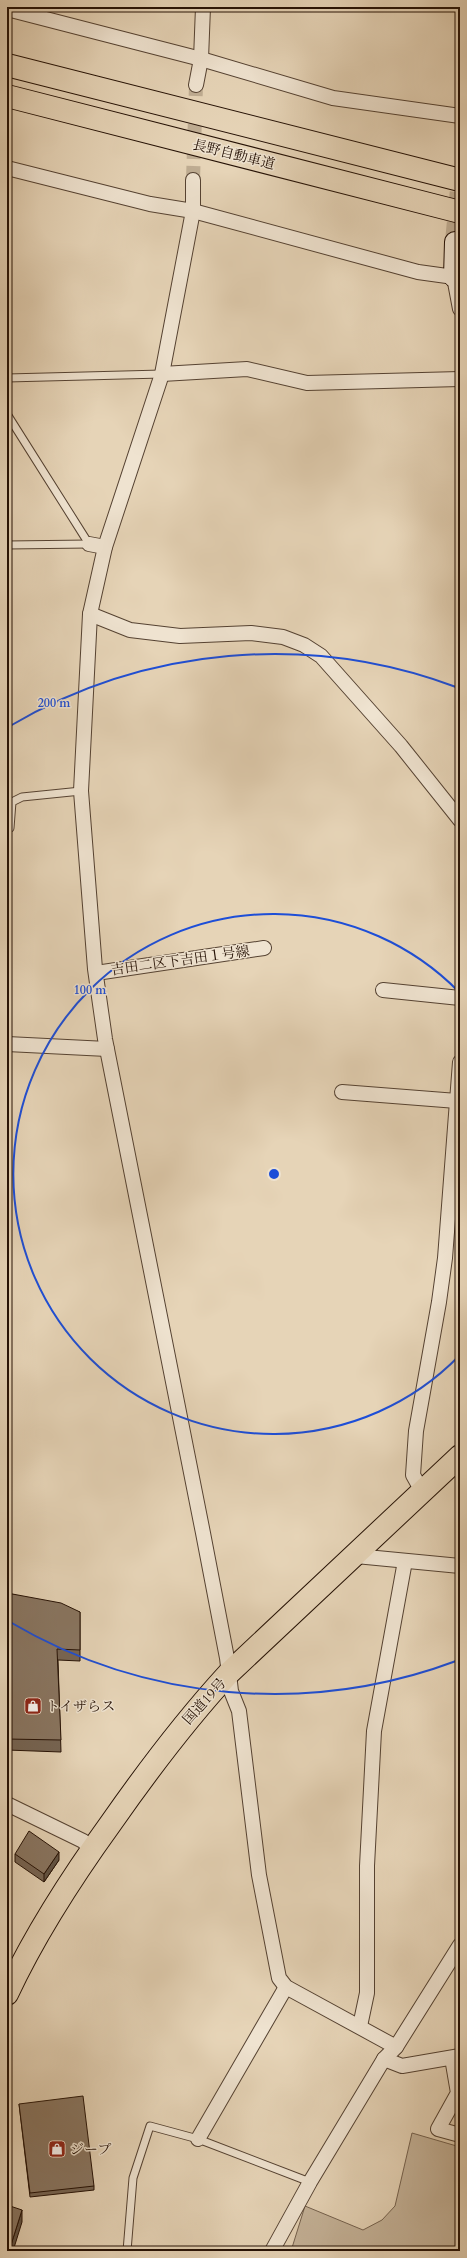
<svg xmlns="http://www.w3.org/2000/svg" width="467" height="2258" font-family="Cardo,'Noto Serif JP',serif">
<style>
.green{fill:#c5b399;stroke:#75624f}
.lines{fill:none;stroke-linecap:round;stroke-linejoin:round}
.street-tunnel{stroke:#bfad93;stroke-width:14;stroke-dasharray:14 7;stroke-linecap:butt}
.secondary-tunnel{stroke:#bfad93;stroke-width:20;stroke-dasharray:20 10;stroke-linecap:butt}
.lane-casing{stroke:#554232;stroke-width:9}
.street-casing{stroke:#554232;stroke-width:16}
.secondary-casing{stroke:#251105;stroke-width:22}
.highway-casing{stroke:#251105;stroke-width:24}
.lane{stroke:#efe3d0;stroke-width:7}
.street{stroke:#efe3d0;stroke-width:14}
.secondary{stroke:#efe3d0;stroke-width:20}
.highway{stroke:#e6d4b7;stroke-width:22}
.wall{fill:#766554;stroke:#251105}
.shaded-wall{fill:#605345;stroke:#251105}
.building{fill:#897662;stroke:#251105}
.ring{fill:none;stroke:#1d4ed8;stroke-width:2}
.labels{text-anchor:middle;stroke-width:3;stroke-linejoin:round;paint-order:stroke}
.street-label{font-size:14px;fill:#251105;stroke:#efe3d0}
.poi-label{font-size:14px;fill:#251105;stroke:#efe3d0;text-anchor:start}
.centre{fill:#1d4ed8;stroke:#efe3d0;stroke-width:2}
.ring-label{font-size:12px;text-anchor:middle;font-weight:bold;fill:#1d4ed8;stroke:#efe3d0;stroke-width:3;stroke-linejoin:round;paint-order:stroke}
</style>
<rect width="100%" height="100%" fill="#e6d4b7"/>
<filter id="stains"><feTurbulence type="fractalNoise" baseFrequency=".005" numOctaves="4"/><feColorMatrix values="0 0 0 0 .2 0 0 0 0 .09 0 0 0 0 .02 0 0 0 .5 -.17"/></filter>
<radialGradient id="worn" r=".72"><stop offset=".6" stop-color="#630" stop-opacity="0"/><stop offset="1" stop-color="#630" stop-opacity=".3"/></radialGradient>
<polygon class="green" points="412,2133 460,2147 460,2251 291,2251 305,2206 363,2230 382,2220 395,2206"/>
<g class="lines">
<polyline class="street-tunnel" points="193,180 196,85"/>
<polyline class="secondary-tunnel" points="455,242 460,189"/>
<defs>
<g id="lane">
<polyline points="7,378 162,374"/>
<polyline points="7,414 89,544"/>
<polyline points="7,545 89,544"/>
<polyline points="7,828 10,828 12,802 22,797 81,791"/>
<polyline points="127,2251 133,2178 150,2126 198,2139 310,2182"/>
</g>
<g id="street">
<polyline points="7,9 201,59 333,98 460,116"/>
<polyline points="196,85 201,59 203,7"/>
<polyline points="7,168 150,204 193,211 418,272 454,277 460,309"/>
<polyline points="193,180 193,211 162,374 105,547 90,614 81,791 95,969 105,1039 203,1533 227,1658 231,1691 239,1711 259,1875 279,1978 286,1987 396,2047"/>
<polyline points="162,374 247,369 307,383 460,379"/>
<polyline points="89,544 105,547"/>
<polyline points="90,614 130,630 180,636 251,633 283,637 304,645 321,656 401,746 460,820"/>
<polyline points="96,973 264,948"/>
<polyline points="383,990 460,998"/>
<polyline points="7,1044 107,1049"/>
<polyline points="342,1092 457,1101"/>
<polyline points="422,1491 413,1475 416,1431 439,1302 445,1258 460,1062"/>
<polyline points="356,1556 460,1566"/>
<polyline points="7,1804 83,1841 92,1850"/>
<polyline points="360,2026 367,1993 367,1866 374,1731 405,1561"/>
<polyline points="452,2058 458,2093 438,2129 460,2135"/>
<polyline points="384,2059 402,2066 460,2056"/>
<polyline points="198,2139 286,1987"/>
<polyline points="272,2251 310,2182 384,2059 396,2047 460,1945"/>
</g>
<polyline id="secondary" points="455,242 454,277 460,279"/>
<g id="highway">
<polyline points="7,65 460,180"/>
<polyline points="7,96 460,212"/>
<path d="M7,1994C35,1934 72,1877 111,1823C148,1770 185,1721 229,1673L460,1456"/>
</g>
</defs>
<use href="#lane" class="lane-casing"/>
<use href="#street" class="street-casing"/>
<use href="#secondary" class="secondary-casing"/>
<use href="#highway" class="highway-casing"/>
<use href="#lane" class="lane"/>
<use href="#street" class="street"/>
<use href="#secondary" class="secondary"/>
<use href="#highway" class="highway"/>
</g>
<g class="wall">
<polygon points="7,1593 80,1612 80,1661 58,1660 61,1752 7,1750"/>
<polygon points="15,1854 59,1860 44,1882 15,1862"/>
<polygon points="19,2104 94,2186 94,2190 30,2197"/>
</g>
<g class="shaded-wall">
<polygon points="59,1852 59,1860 44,1882 44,1874"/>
<polygon points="22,2210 22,2222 13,2251 10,2248"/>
</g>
<g class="building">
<polygon points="7,1593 61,1603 80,1612 80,1650 57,1649 61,1740 7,1739"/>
<polygon points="29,1831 59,1852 44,1874 15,1854"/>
<polygon points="83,2096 94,2186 30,2193 19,2104"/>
<polygon points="7,2205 22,2210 10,2248 18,2251 7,2251"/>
</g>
<g class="ring">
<path d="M459 1356A260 260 0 1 1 459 992"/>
<path d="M456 1661A520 520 0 0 1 10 1622M10 726A520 520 0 0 1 456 687"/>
</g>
<defs>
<symbol id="shop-square" viewBox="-11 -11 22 22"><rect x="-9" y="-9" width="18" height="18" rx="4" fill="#8f2418" stroke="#efe3d0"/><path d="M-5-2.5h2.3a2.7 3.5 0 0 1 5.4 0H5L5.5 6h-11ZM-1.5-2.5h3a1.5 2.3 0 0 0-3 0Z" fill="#fff"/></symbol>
</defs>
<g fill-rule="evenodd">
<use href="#shop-square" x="23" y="1696" width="20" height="20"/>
<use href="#shop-square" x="47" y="2139" width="20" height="20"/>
</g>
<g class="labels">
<g class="street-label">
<text transform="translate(234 154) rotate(14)" y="5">長野自動車道</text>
<text transform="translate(180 960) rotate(-8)" y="5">吉田二区下吉田１号線</text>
<text transform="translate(204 1701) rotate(-48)" y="5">国道19号</text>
</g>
<g class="poi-label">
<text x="46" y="1711">トイザらス</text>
<text x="70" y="2154">ジープ</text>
</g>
</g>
<circle cx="274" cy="1174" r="6" class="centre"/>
<g class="ring-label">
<text x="54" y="707">200 m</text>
<text x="90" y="994">100 m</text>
</g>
<rect width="467" height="2258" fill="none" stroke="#e6d4b7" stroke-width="24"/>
<rect x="8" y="8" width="451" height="2242" fill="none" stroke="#251105" stroke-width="2"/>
<rect x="12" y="12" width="443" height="2234" fill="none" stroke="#251105"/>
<rect width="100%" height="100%" filter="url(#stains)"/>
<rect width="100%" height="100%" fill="url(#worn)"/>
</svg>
